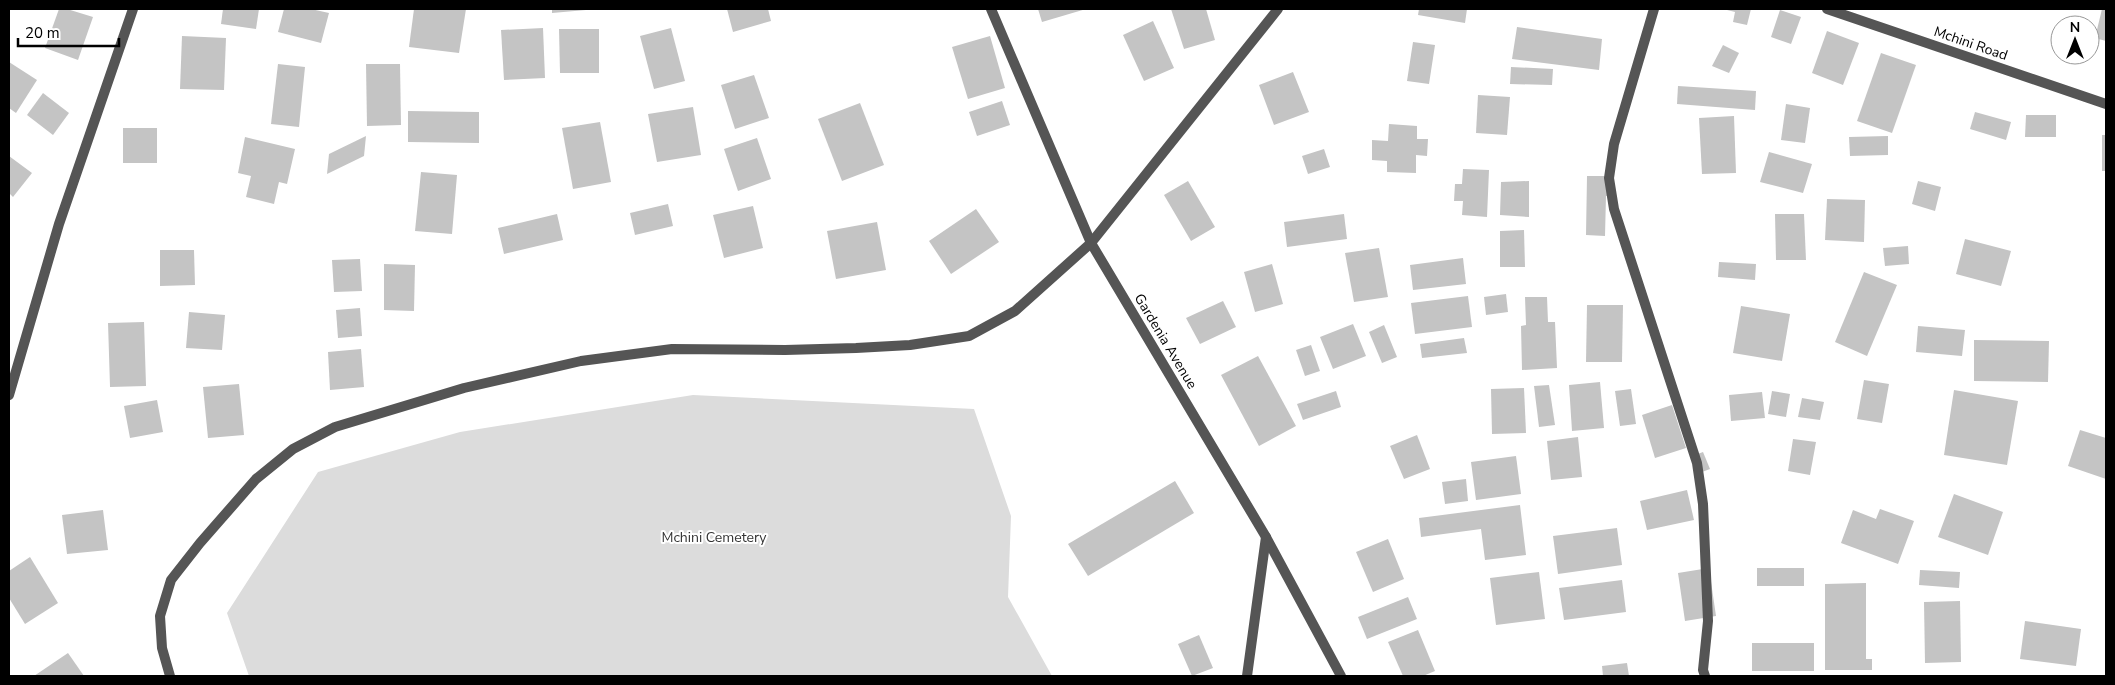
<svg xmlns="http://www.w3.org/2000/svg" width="2115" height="685" font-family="'Nunito Sans',sans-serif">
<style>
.green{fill:#dcdcdc}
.building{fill:#c4c4c4}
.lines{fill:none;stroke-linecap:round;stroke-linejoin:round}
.minor{stroke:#555;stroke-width:10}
.tertiary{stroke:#555;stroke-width:10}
.labels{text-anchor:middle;stroke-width:4;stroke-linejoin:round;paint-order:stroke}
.street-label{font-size:14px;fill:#000;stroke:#fff}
.park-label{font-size:14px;fill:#333;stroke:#fff}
</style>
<rect width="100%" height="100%" fill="#fff"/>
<polygon class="green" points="693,395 974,409 1011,516 1008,597 1052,676 249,676 227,613 318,472 460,432"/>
<g class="building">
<polygon points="59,9 67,9 93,17 78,60 45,48"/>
<polygon points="223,9 259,9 256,29 221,24"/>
<polygon points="284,9 311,9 329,13 321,43 278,32"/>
<polygon points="414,9 466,9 459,53 409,47"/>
<polygon points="552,9 586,9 586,10 552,13"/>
<polygon points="727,9 768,9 771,21 733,32"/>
<polygon points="1038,9 1086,9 1042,22"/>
<polygon points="1171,9 1206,9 1215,40 1184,49"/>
<polygon points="1419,9 1467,9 1465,23 1418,15"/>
<polygon points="1723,9 1751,9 1747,25 1733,22 1735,12"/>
<polygon points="2102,9 2106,9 2106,41 2095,38"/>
<polygon points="1780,10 1801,17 1791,44 1771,37"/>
<polygon points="1153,21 1174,68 1144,81 1123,35"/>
<polygon points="1517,27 1602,39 1599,70 1512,59"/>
<polygon points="543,28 545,78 504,80 501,30"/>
<polygon points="671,28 685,81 654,89 640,36"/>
<polygon points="559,29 599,29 599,73 560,73"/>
<polygon points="1827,31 1859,43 1843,85 1812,73"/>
<polygon points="182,36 226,38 224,90 180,89"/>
<polygon points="990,36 1005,88 968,99 952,47"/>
<polygon points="1413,42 1435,45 1429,84 1407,81"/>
<polygon points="1723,45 1739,53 1729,73 1712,66"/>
<polygon points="1881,53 1916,65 1892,133 1857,121"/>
<polygon points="9,62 37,80 16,113 9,108"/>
<polygon points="278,64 305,67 299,127 271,124"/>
<polygon points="366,64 400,64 401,125 367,126"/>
<polygon points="1511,67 1553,69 1552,85 1510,84"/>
<polygon points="1293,72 1309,112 1274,125 1259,85"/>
<polygon points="754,75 769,118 735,129 721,85"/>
<polygon points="1678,86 1756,91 1755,110 1677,104"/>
<polygon points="43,93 69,113 53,135 27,115"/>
<polygon points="1478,95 1510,97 1507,135 1476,133"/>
<polygon points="1002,101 1010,125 977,136 969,112"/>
<polygon points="860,103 884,165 842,181 818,119"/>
<polygon points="1786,104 1810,108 1805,143 1781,140"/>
<polygon points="693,107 701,155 657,162 648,114"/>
<polygon points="408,111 479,112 479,143 408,142"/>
<polygon points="1975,112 2011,122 2006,140 1970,129"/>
<polygon points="2026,115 2056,115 2056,137 2025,137"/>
<polygon points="1734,116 1736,173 1702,174 1699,118"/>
<polygon points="600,122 611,182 573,189 562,128"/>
<polygon points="1389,124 1417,126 1417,139 1428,139 1427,156 1416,155 1416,173 1387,172 1387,161 1372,160 1372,140 1388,141"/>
<rect x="123" y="128" width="34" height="35"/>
<rect x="2102" y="135" width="4" height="36"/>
<polygon points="366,136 364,156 327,174 329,154"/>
<polygon points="1888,136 1888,155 1850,156 1849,137"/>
<polygon points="245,137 295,149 287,184 279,182 274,204 246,197 251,176 238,173"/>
<polygon points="757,138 771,179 738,191 724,149"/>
<polygon points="1324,149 1330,167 1308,174 1302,156"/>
<polygon points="1769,152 1812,164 1803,193 1760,182"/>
<polygon points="9,156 32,173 13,197 9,193"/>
<polygon points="1463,169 1489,170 1487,217 1462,215 1463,201 1454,201 1455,184 1462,184"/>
<polygon points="421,172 457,175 452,234 415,231"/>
<polygon points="1587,176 1613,176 1612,196 1606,196 1605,236 1586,235"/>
<polygon points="1188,181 1215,227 1191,241 1164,195"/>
<polygon points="1529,181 1529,217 1500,215 1501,182"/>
<polygon points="1918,181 1941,187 1935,211 1912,204"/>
<polygon points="1827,199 1865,200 1864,242 1825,240"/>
<polygon points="668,204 673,226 635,235 630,213"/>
<polygon points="753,206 763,248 724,258 713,215"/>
<polygon points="976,209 999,242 951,274 929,241"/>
<polygon points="557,214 563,240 504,254 498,228"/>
<polygon points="1344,214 1347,239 1287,247 1284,222"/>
<polygon points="1775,214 1804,214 1806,260 1776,260"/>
<polygon points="877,222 886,270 836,279 827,231"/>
<polygon points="1524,230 1525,267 1500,267 1500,231"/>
<polygon points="1965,239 2011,251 2001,286 1956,274"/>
<polygon points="1908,246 1909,264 1885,266 1883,248"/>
<polygon points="1379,248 1388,297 1354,302 1345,253"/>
<polygon points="160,250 194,250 195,285 160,286"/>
<polygon points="1463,258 1466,284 1413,290 1410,265"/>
<polygon points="360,259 362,291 334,292 332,260"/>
<polygon points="1719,262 1756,264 1755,280 1718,277"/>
<polygon points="384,264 415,265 414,311 384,310"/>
<polygon points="1272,264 1283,304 1255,312 1244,272"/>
<polygon points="1864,272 1897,285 1867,356 1835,342"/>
<polygon points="1506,294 1508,312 1486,315 1484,297"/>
<polygon points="1468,296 1472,327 1415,334 1411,303"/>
<polygon points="1525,297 1547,297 1548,322 1555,322 1557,368 1522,370 1521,326 1526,325"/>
<polygon points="1223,301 1236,327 1200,344 1186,318"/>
<polygon points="1587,305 1623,305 1622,362 1586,362"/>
<polygon points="1741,306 1790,314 1782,361 1733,353"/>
<polygon points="360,308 362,336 338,338 336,310"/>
<polygon points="189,312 225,315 222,350 186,348"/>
<polygon points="144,322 146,386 110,387 108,323"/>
<polygon points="1353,324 1366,356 1333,369 1320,337"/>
<polygon points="1384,325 1397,357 1382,363 1369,332"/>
<polygon points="1918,326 1965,330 1962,356 1916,352"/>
<polygon points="1464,338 1467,353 1422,358 1420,344"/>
<polygon points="1974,340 2049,341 2048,382 1974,381"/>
<polygon points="1311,345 1320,371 1305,376 1296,350"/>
<polygon points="361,349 364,387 330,390 328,352"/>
<polygon points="1258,356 1296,426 1259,446 1221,375"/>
<polygon points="1864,380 1889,384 1882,423 1857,419"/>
<polygon points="1600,382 1604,428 1572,431 1569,385"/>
<polygon points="239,384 244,435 208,438 203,387"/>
<polygon points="1549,385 1555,425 1539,427 1534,386"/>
<polygon points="1524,388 1526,433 1492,434 1491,389"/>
<polygon points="1631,389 1636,424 1620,426 1615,391"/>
<polygon points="1954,390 2018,401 2007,465 1944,455"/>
<polygon points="1336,391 1341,407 1303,420 1297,404"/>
<polygon points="1772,391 1790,394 1786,417 1768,414"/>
<polygon points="1762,392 1765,418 1731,421 1729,395"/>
<polygon points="1802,398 1824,402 1820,420 1798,417"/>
<polygon points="157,400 163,432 130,438 124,406"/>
<polygon points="1672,405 1686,448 1655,458 1642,415"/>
<polygon points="2080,430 2106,438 2106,479 2068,466"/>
<polygon points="1417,435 1430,469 1404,479 1390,446"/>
<polygon points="1578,437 1582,477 1551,480 1547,441"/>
<polygon points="1793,439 1816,442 1810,475 1788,471"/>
<polygon points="1703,452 1710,469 1702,472 1695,455"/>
<polygon points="1516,456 1521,494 1476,500 1471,462"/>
<polygon points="1466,479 1468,501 1445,504 1442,482"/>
<polygon points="1175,481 1194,513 1088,576 1068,544"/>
<polygon points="1687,490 1694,520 1647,530 1640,501"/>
<polygon points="1954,494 2003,512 1988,555 1938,537"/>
<polygon points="1520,505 1526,555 1485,560 1481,529 1421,537 1419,518"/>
<polygon points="1880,509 1914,521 1898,564 1841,543 1853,510 1876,519"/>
<polygon points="103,510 108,550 67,554 62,515"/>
<polygon points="1617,528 1622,565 1558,574 1553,536"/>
<polygon points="1388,539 1404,579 1373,592 1356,552"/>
<polygon points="30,557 58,603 25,624 9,598 9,571"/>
<polygon points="1709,568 1716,616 1685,621 1678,573"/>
<rect x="1757" y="568" width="47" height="18"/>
<polygon points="1920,570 1960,572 1959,588 1919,585"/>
<polygon points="1539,572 1545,619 1496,625 1490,578"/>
<polygon points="1622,580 1626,612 1564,620 1559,588"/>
<polygon points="1866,583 1866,659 1872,659 1872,670 1825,670 1825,584"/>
<polygon points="1408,597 1417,619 1367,639 1358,617"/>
<polygon points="1960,601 1961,662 1925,663 1924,602"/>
<polygon points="2025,621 2081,629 2076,666 2020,659"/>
<polygon points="1418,630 1435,671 1423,676 1403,676 1388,642"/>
<polygon points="1199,635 1213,668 1192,676 1178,644"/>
<rect x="1752" y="643" width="62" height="28"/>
<polygon points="68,653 84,676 34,676"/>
<polygon points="1627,663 1629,676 1603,676 1602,666"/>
</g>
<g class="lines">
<g class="minor">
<polyline points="991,9 1091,243 1266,537 1341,676"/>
<polyline points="1654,9 1614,144 1609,178 1614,209 1697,463 1703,504 1708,621 1703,670 1705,676"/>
<polyline points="9,395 59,224 133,9"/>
<polyline points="170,676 162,648 160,616 171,580 200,543 256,479 293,449 335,427 464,388 581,361 672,349 785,350 856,348 910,345 969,336 1015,311 1091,243 1278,9"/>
<polyline points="1247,676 1266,537"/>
</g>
<polyline class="tertiary" points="1827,9 2106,104"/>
</g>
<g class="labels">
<g class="street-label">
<text transform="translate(1971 43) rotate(19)" y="5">Mchini Road</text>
<text transform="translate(1166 341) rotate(59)" y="5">Gardenia Avenue</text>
</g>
<g class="park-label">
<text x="714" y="542">Mchini Cemetery</text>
</g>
</g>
<rect width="2115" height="685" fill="none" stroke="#000000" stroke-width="20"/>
<g transform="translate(2075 40)"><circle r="24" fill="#ffffff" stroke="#999999"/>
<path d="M0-4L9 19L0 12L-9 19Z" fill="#000000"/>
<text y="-8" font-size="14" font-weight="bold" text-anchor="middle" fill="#000000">N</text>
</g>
<path d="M18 38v8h101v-8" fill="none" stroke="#000000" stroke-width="2.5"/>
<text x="25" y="38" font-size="15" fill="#000000" stroke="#ffffff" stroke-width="4" paint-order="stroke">20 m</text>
</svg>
